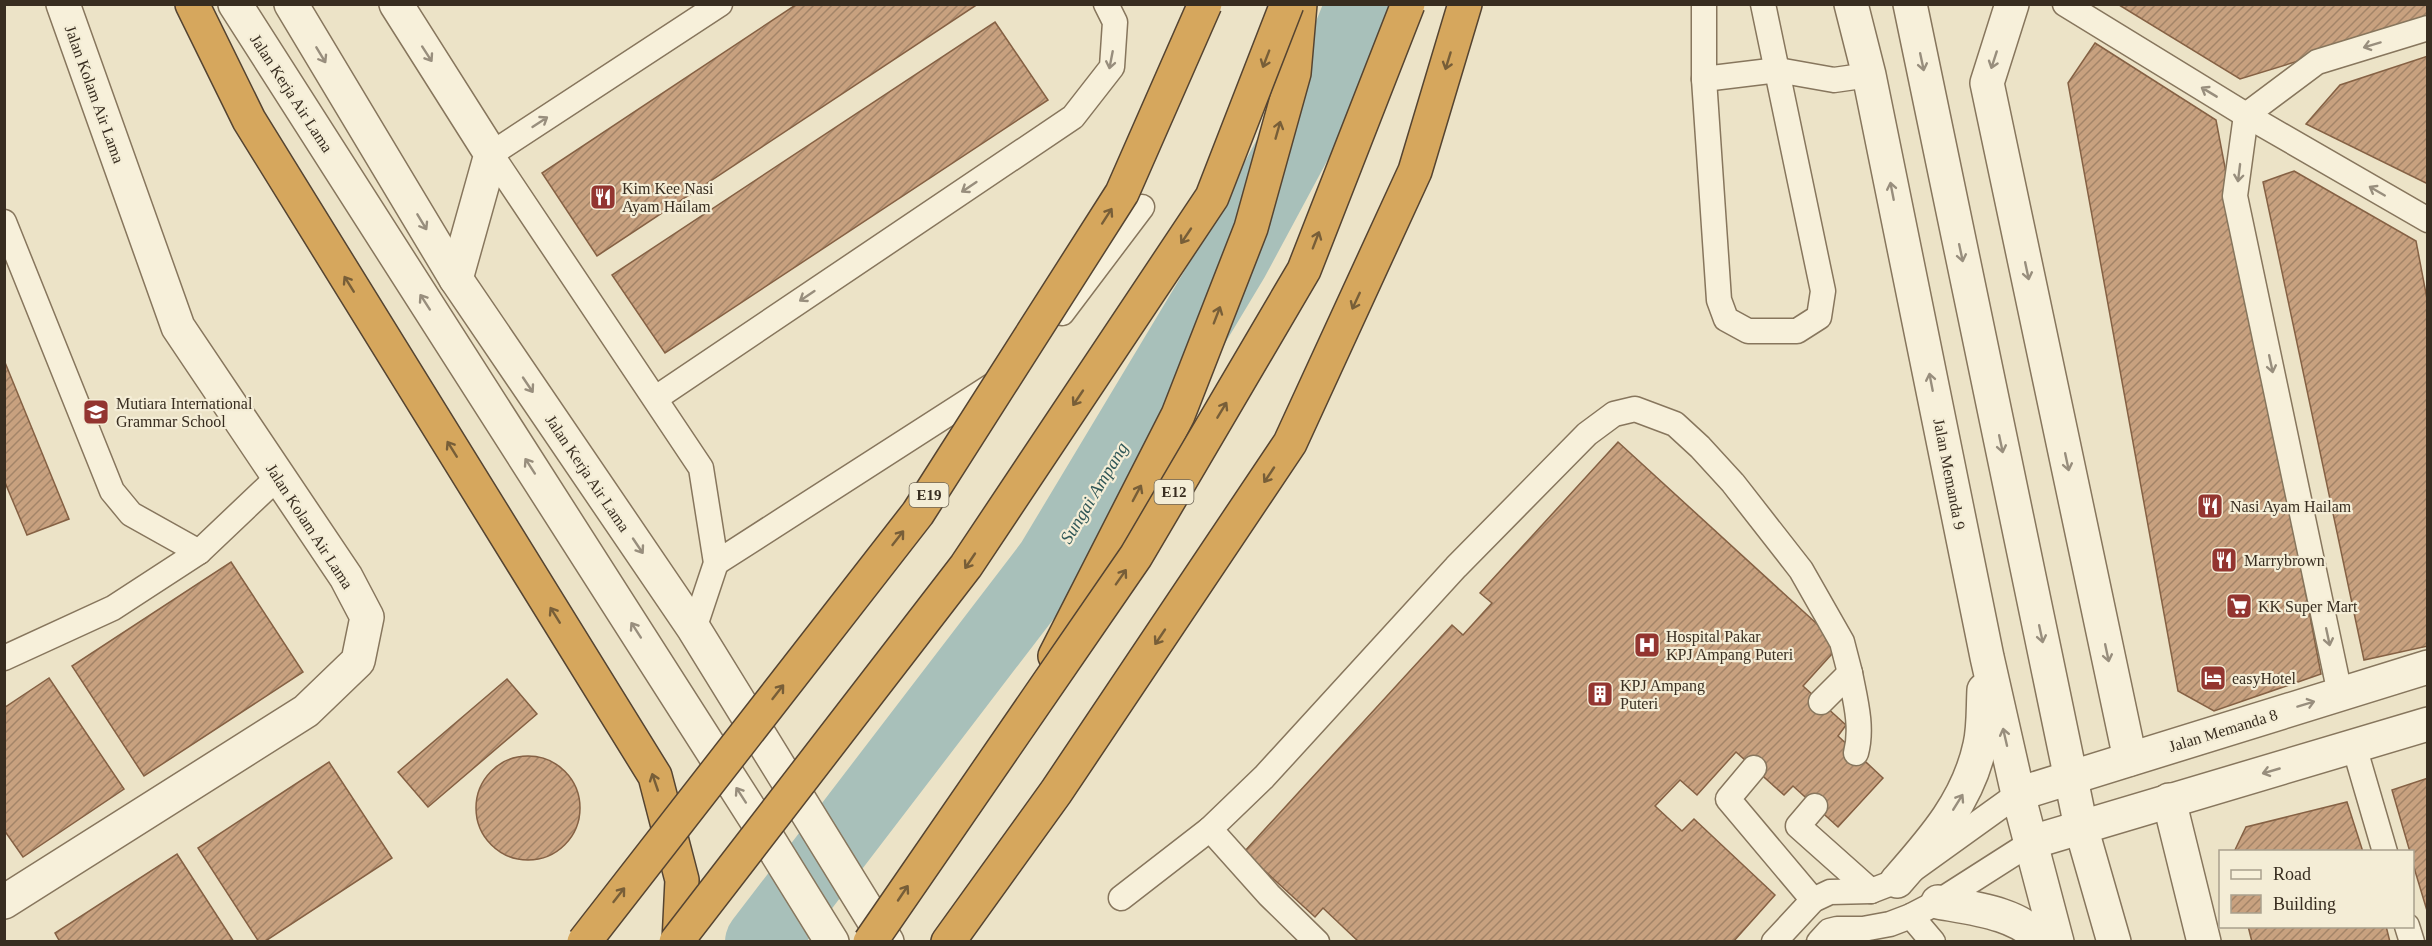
<svg xmlns="http://www.w3.org/2000/svg" width="2432" height="946" font-family="Georgia,serif">
<style>
.lines{fill:none;stroke-linecap:round;stroke-linejoin:round}
.river{stroke:#a8c0ba;stroke-width:72}
.building{fill:url(#building-hatch);stroke:#856144;stroke-width:1.5}
.service-casing{stroke:#87765d;stroke-width:27}
.minor-casing{stroke:#87765d;stroke-width:36}
.tertiary-casing{stroke:#87765d;stroke-width:36}
.motorway-casing{stroke:#554431;stroke-width:36}
.service{stroke:#f7f0da;stroke-width:24}
.minor{stroke:#f7f0da;stroke-width:33}
.tertiary{stroke:#f7f0da;stroke-width:33}
.motorway{stroke:#d6a75d;stroke-width:33}
.motorway-bridge-casing{stroke:#554431;stroke-width:36;stroke-linecap:butt}
.motorway-bridge{stroke:#d6a75d;stroke-width:33}
.oneway{stroke:#988e7d}
.oneway2{stroke:#775e38}
.labels{text-anchor:middle;stroke-width:4.5;stroke-linejoin:round;paint-order:stroke}
.shield{fill:#f4edd6;stroke:#706757;stroke-width:1.5}
.shield-label{font-size:15px;font-weight:bold;fill:#382d20}
.street-label{font-size:16px;fill:#382d20;stroke:#f4edd6}
.poi-label{font-size:16px;fill:#382d20;stroke:#f4edd6;text-anchor:start}
.water-label{font-size:18px;font-style:italic;fill:#305757;stroke:#f4edd6}
</style>
<defs>
<pattern id="building-hatch" width="6" height="6" patternUnits="userSpaceOnUse" patternTransform="scale(1.5)"><rect width="6" height="6" fill="#c8a17f"/><path d="M-1 1l2-2M0 6l6-6M5 7l2-2" fill="none" stroke="#a38468"/></pattern>
</defs>
<rect width="100%" height="100%" fill="#ece3c7"/>
<g class="lines">
<polyline class="river" points="761,942 1051,563 1233,260 1334,72 1362,4"/>
</g>
<g class="building">
<polygon points="797,4 978,4 597,256 542,173"/>
<polygon points="2428,4 2428,21 2240,79 2119,5"/>
<polygon points="995,22 1048,100 665,353 612,275"/>
<polygon points="2095,43 2216,120 2321,674 2214,711 2178,691 2068,83"/>
<polygon points="2428,56 2428,184 2306,124 2340,85"/>
<polygon points="2294,171 2416,241 2428,304 2428,646 2364,660 2263,182"/>
<polygon points="4,360 69,519 27,535 4,480"/>
<polygon points="1618,442 1840,645 1803,686 1846,725 1838,736 1883,778 1838,827 1793,786 1784,795 1736,752 1697,795 1680,780 1655,806 1682,831 1694,819 1775,895 1733,942 1359,942 1323,908 1315,917 1244,852 1452,625 1463,635 1492,603 1480,593"/>
<polygon points="231,562 303,672 144,776 72,666"/>
<polygon points="49,678 124,789 23,857 4,830 4,708"/>
<polygon points="507,679 537,714 428,807 398,772"/>
<circle cx="528" cy="808" r="52"/>
<polygon points="329,762 392,858 264,942 259,942 198,848"/>
<polygon points="2428,778 2428,914 2412,861 2412,852 2410,852 2392,790"/>
<polygon points="2347,802 2363,852 2234,852 2246,827"/>
<polygon points="177,854 234,942 60,942 55,933"/>
<polygon points="2248,926 2386,926 2390,942 2252,942"/>
</g>
<g class="lines">
<defs>
<g id="service">
<polyline points="1704,4 1704,79 1719,300 1726,319 1748,331 1797,331 1819,317 1823,291 1763,4"/>
<polyline points="2065,4 2246,115 2428,220"/>
<polyline points="1704,79 1778,70 1834,80 1869,75"/>
<polyline points="4,222 112,491 131,514 199,552"/>
<polyline points="1062,313 1142,207"/>
<polyline points="656,398 1073,117 1112,67 1115,22 1106,4"/>
<polyline points="716,563 996,383"/>
<polyline points="694,629 716,563 701,468 491,154 720,4"/>
<polyline points="4,658 113,608 199,552 279,476"/>
<polyline points="2340,694 2235,196 2246,115 2317,62 2428,28"/>
<path d="M1821,702L1850,673C1855,699 1863,727 1856,753"/>
<polyline points="2354,746 2385,852"/>
<polyline points="1754,768 1728,799 1813,900"/>
<polyline points="1815,806 1798,826 1871,891"/>
<polyline points="1121,898 1210,829"/>
<polyline points="1911,916 1933,942"/>
<polyline points="2407,926 2412,942"/>
<polyline points="1317,942 1269,895 1210,829 1264,777 1456,567 1587,434 1614,414 1635,409 1675,424 1700,447 1733,483 1801,570 1842,642 1850,673"/>
<polyline points="1774,942 1813,900 1830,892 1871,891 1897,881 2018,794"/>
<polyline points="1819,942 1829,931 1837,929 1863,929 1890,924 1911,916 1938,902 2032,842"/>
</g>
<g id="minor">
<polyline points="396,4 491,154 456,279"/>
<polyline points="2012,4 1987,83 2130,759"/>
<polyline points="2018,794 2428,667"/>
<polyline points="2169,800 2204,942"/>
<polyline points="2032,842 2428,724"/>
<polyline points="4,902 306,711 358,661 367,617 346,577 178,327 63,4"/>
</g>
<g id="tertiary">
<polyline points="235,4 757,821 832,942"/>
<polyline points="291,4 456,279 694,629 887,942"/>
<polyline points="1851,4 1869,75 1987,657 2018,794 2057,942"/>
<polyline points="1910,4 2081,827 2114,942"/>
<path d="M1897,881C1933,840 1968,801 1980,745C1984,728 1983,708 1984,690"/>
<path d="M1938,902C1971,908 2021,913 2042,942"/>
</g>
<g id="motorway">
<polyline points="192,4 249,120 655,776 682,880 679,942"/>
<polyline points="1055,656 1178,415 1251,228 1294,73 1300,4"/>
<polyline points="948,942 1056,792 1290,443 1415,171 1465,4"/>
</g>
</defs>
<use href="#service" class="service-casing"/>
<use href="#minor" class="minor-casing"/>
<use href="#tertiary" class="tertiary-casing"/>
<use href="#motorway" class="motorway-casing"/>
<use href="#service" class="service"/>
<use href="#minor" class="minor"/>
<use href="#tertiary" class="tertiary"/>
<use href="#motorway" class="motorway"/>
<defs>
<g id="motorway-bridge">
<polyline points="584,942 918,513 1122,193 1205,4"/>
<polyline points="676,942 966,566 1212,197 1287,4"/>
<polyline points="870,942 1136,556 1304,270 1408,4"/>
</g>
</defs>
<use href="#motorway-bridge" class="motorway-bridge-casing"/>
<use href="#motorway-bridge" class="motorway-bridge"/>
</g>
<defs><path id="oneway-shaft" d="M-6 0H5M1.5-3L5.5 0L1.5 3" fill="none" stroke-width="1.6" stroke-linecap="round" stroke-linejoin="round" transform="scale(1.5)"/></defs>
<g class="oneway">
<use href="#oneway-shaft" transform="translate(2372 45) rotate(163)"/>
<use href="#oneway-shaft" transform="translate(427 54) rotate(57)"/>
<use href="#oneway-shaft" transform="translate(321 55) rotate(59)"/>
<use href="#oneway-shaft" transform="translate(1111 60) rotate(101)"/>
<use href="#oneway-shaft" transform="translate(1994 60) rotate(108)"/>
<use href="#oneway-shaft" transform="translate(1922 62) rotate(78)"/>
<use href="#oneway-shaft" transform="translate(2209 92) rotate(-149)"/>
<use href="#oneway-shaft" transform="translate(540 122) rotate(-33)"/>
<use href="#oneway-shaft" transform="translate(2239 173) rotate(97)"/>
<use href="#oneway-shaft" transform="translate(969 187) rotate(146)"/>
<use href="#oneway-shaft" transform="translate(1892 191) rotate(-101)"/>
<use href="#oneway-shaft" transform="translate(2377 191) rotate(-150)"/>
<use href="#oneway-shaft" transform="translate(422 222) rotate(59)"/>
<use href="#oneway-shaft" transform="translate(1961 253) rotate(78)"/>
<use href="#oneway-shaft" transform="translate(2027 271) rotate(78)"/>
<use href="#oneway-shaft" transform="translate(807 296) rotate(146)"/>
<use href="#oneway-shaft" transform="translate(425 302) rotate(-123)"/>
<use href="#oneway-shaft" transform="translate(2271 364) rotate(78)"/>
<use href="#oneway-shaft" transform="translate(1931 382) rotate(-101)"/>
<use href="#oneway-shaft" transform="translate(528 385) rotate(56)"/>
<use href="#oneway-shaft" transform="translate(2001 444) rotate(78)"/>
<use href="#oneway-shaft" transform="translate(2067 462) rotate(78)"/>
<use href="#oneway-shaft" transform="translate(530 466) rotate(-123)"/>
<use href="#oneway-shaft" transform="translate(638 546) rotate(56)"/>
<use href="#oneway-shaft" transform="translate(636 630) rotate(-123)"/>
<use href="#oneway-shaft" transform="translate(2041 634) rotate(78)"/>
<use href="#oneway-shaft" transform="translate(2328 637) rotate(78)"/>
<use href="#oneway-shaft" transform="translate(2107 653) rotate(78)"/>
<use href="#oneway-shaft" transform="translate(2306 704) rotate(-17)"/>
<use href="#oneway-shaft" transform="translate(2005 737) rotate(-103)"/>
<use href="#oneway-shaft" transform="translate(2271 771) rotate(164)"/>
<use href="#oneway-shaft" transform="translate(741 795) rotate(-123)"/>
<use href="#oneway-shaft" transform="translate(1958 802) rotate(-58)"/>
</g>
<g class="oneway2">
<use href="#oneway-shaft" transform="translate(1266 59) rotate(111)"/>
<use href="#oneway-shaft" transform="translate(1448 61) rotate(107)"/>
<use href="#oneway-shaft" transform="translate(1278 130) rotate(-74)"/>
<use href="#oneway-shaft" transform="translate(1107 216) rotate(-57)"/>
<use href="#oneway-shaft" transform="translate(1186 236) rotate(124)"/>
<use href="#oneway-shaft" transform="translate(1316 240) rotate(-69)"/>
<use href="#oneway-shaft" transform="translate(349 284) rotate(-122)"/>
<use href="#oneway-shaft" transform="translate(1356 301) rotate(115)"/>
<use href="#oneway-shaft" transform="translate(1217 315) rotate(-69)"/>
<use href="#oneway-shaft" transform="translate(1078 398) rotate(124)"/>
<use href="#oneway-shaft" transform="translate(1222 410) rotate(-59)"/>
<use href="#oneway-shaft" transform="translate(452 449) rotate(-122)"/>
<use href="#oneway-shaft" transform="translate(1269 475) rotate(124)"/>
<use href="#oneway-shaft" transform="translate(1137 493) rotate(-62)"/>
<use href="#oneway-shaft" transform="translate(898 538) rotate(-52)"/>
<use href="#oneway-shaft" transform="translate(970 561) rotate(124)"/>
<use href="#oneway-shaft" transform="translate(1121 577) rotate(-55)"/>
<use href="#oneway-shaft" transform="translate(555 615) rotate(-122)"/>
<use href="#oneway-shaft" transform="translate(1160 637) rotate(124)"/>
<use href="#oneway-shaft" transform="translate(778 692) rotate(-52)"/>
<use href="#oneway-shaft" transform="translate(655 782) rotate(-109)"/>
<use href="#oneway-shaft" transform="translate(903 893) rotate(-56)"/>
<use href="#oneway-shaft" transform="translate(619 895) rotate(-52)"/>
</g>
<defs>
<symbol id="restaurant-square" viewBox="-11 -11 22 22"><rect x="-9" y="-9" width="18" height="18" rx="4" fill="#933530" stroke="#f4edd6"/><path d="M-5-6h1v4h1v-4h1v4h1v-4h1v5L-1.5 .5V6h-2V.5L-5-1ZM5-6V6H3V1.5H1.5Q1.5-4 5-6Z" fill="#fff"/></symbol>
<symbol id="school-square" viewBox="-11 -11 22 22"><rect x="-9" y="-9" width="18" height="18" rx="4" fill="#933530" stroke="#f4edd6"/><path d="M0-5L7-2L0 1L-7-2ZM-4 1L0 2.5L4 1V4Q0 6-4 4Z" fill="#fff"/></symbol>
<symbol id="supermarket-square" viewBox="-11 -11 22 22"><rect x="-9" y="-9" width="18" height="18" rx="4" fill="#933530" stroke="#f4edd6"/><path d="M-6-5.5h2.5l.6 2H6L4.5 2H-2.5L-4.4-4H-6ZM-1.5 3.2a1.3 1.3 0 1 0 .1 0ZM3 3.2a1.3 1.3 0 1 0 .1 0Z" fill="#fff"/></symbol>
<symbol id="hospital-square" viewBox="-11 -11 22 22"><rect x="-9" y="-9" width="18" height="18" rx="4" fill="#933530" stroke="#f4edd6"/><path d="M-5-5h3v3.5h4V-5h3V5h-3V1.5h-4V5h-3Z" fill="#fff"/></symbol>
<symbol id="hotel-square" viewBox="-11 -11 22 22"><rect x="-9" y="-9" width="18" height="18" rx="4" fill="#933530" stroke="#f4edd6"/><path d="M-6-4.5h1.5V1H6V5H4.5V3h-9V5H-6ZM-4 0a1.8 1.8 0 1 1 3.6 0ZM.5 0V-2.5h3Q6-2.5 6 0Z" fill="#fff"/></symbol>
<symbol id="building-square" viewBox="-11 -11 22 22"><rect x="-9" y="-9" width="18" height="18" rx="4" fill="#933530" stroke="#f4edd6"/><path d="M-4-6H4V6H1V3H-1V6H-4ZM-2.5-4.3h1.7v1.8h-1.7ZM.8-4.3h1.7v1.8H.8ZM-2.5-1h1.7V.8h-1.7ZM.8-1h1.7V.8H.8Z" fill="#fff"/></symbol>
</defs>
<g fill-rule="evenodd">
<use href="#restaurant-square" x="588" y="182" width="30" height="30"/>
<use href="#school-square" x="81" y="397" width="30" height="30"/>
<use href="#restaurant-square" x="2195" y="491" width="30" height="30"/>
<use href="#restaurant-square" x="2209" y="545" width="30" height="30"/>
<use href="#supermarket-square" x="2224" y="591" width="30" height="30"/>
<use href="#hospital-square" x="1632" y="630" width="30" height="30"/>
<use href="#hotel-square" x="2198" y="663" width="30" height="30"/>
<use href="#building-square" x="1585" y="679" width="30" height="30"/>
</g>
<g class="labels">
<g class="shield">
<rect x="1154.5" y="480" width="39" height="24" rx="4.5"/>
<rect x="909.5" y="483" width="39" height="24" rx="4.5"/>
</g>
<g class="shield-label">
<text x="1174" y="497">E12</text>
<text x="929" y="500">E19</text>
</g>
<g class="street-label">
<text transform="translate(292 93) rotate(57)" y="6">Jalan Kerja Air Lama</text>
<text transform="translate(95 94) rotate(70)" y="6">Jalan Kolam Air Lama</text>
<text transform="translate(588 473) rotate(56)" y="6">Jalan Kerja Air Lama</text>
<text transform="translate(1950 474) rotate(79)" y="6">Jalan Memanda 9</text>
<text transform="translate(310 526) rotate(57)" y="6">Jalan Kolam Air Lama</text>
<text transform="translate(2223 730) rotate(-17)" y="6">Jalan Memanda 8</text>
</g>
<g class="poi-label">
<text x="622" y="194">Kim Kee Nasi<tspan x="622" dy="18">Ayam Hailam</tspan></text>
<text x="116" y="409">Mutiara International<tspan x="116" dy="18">Grammar School</tspan></text>
<text x="2230" y="512">Nasi Ayam Hailam</text>
<text x="2244" y="566">Marrybrown</text>
<text x="2258" y="612">KK Super Mart</text>
<text x="1666" y="642">Hospital Pakar<tspan x="1666" dy="18">KPJ Ampang Puteri</tspan></text>
<text x="2232" y="684">easyHotel</text>
<text x="1620" y="691">KPJ Ampang<tspan x="1620" dy="18">Puteri</tspan></text>
</g>
<g class="water-label">
<text transform="translate(1094 493) rotate(-59)" y="6">Sungai Ampang</text>
</g>
</g>
<rect width="2432" height="946" fill="none" stroke="#382d20" stroke-width="12"/>
<rect x="2219" y="850" width="195" height="78" fill="#f4edd6" stroke="#a9a08d" stroke-width="1.5"/>
<rect x="2231" y="870" width="30" height="9" fill="#f7f0da" stroke="#a9a08d" stroke-width="1.5"/>
<text x="2273" y="880" font-size="18" fill="#382d20">Road</text>
<rect x="2231" y="895" width="30" height="18" fill="url(#building-hatch)" stroke="#a9a08d" stroke-width="1.5"/>
<text x="2273" y="910" font-size="18" fill="#382d20">Building</text>
</svg>
